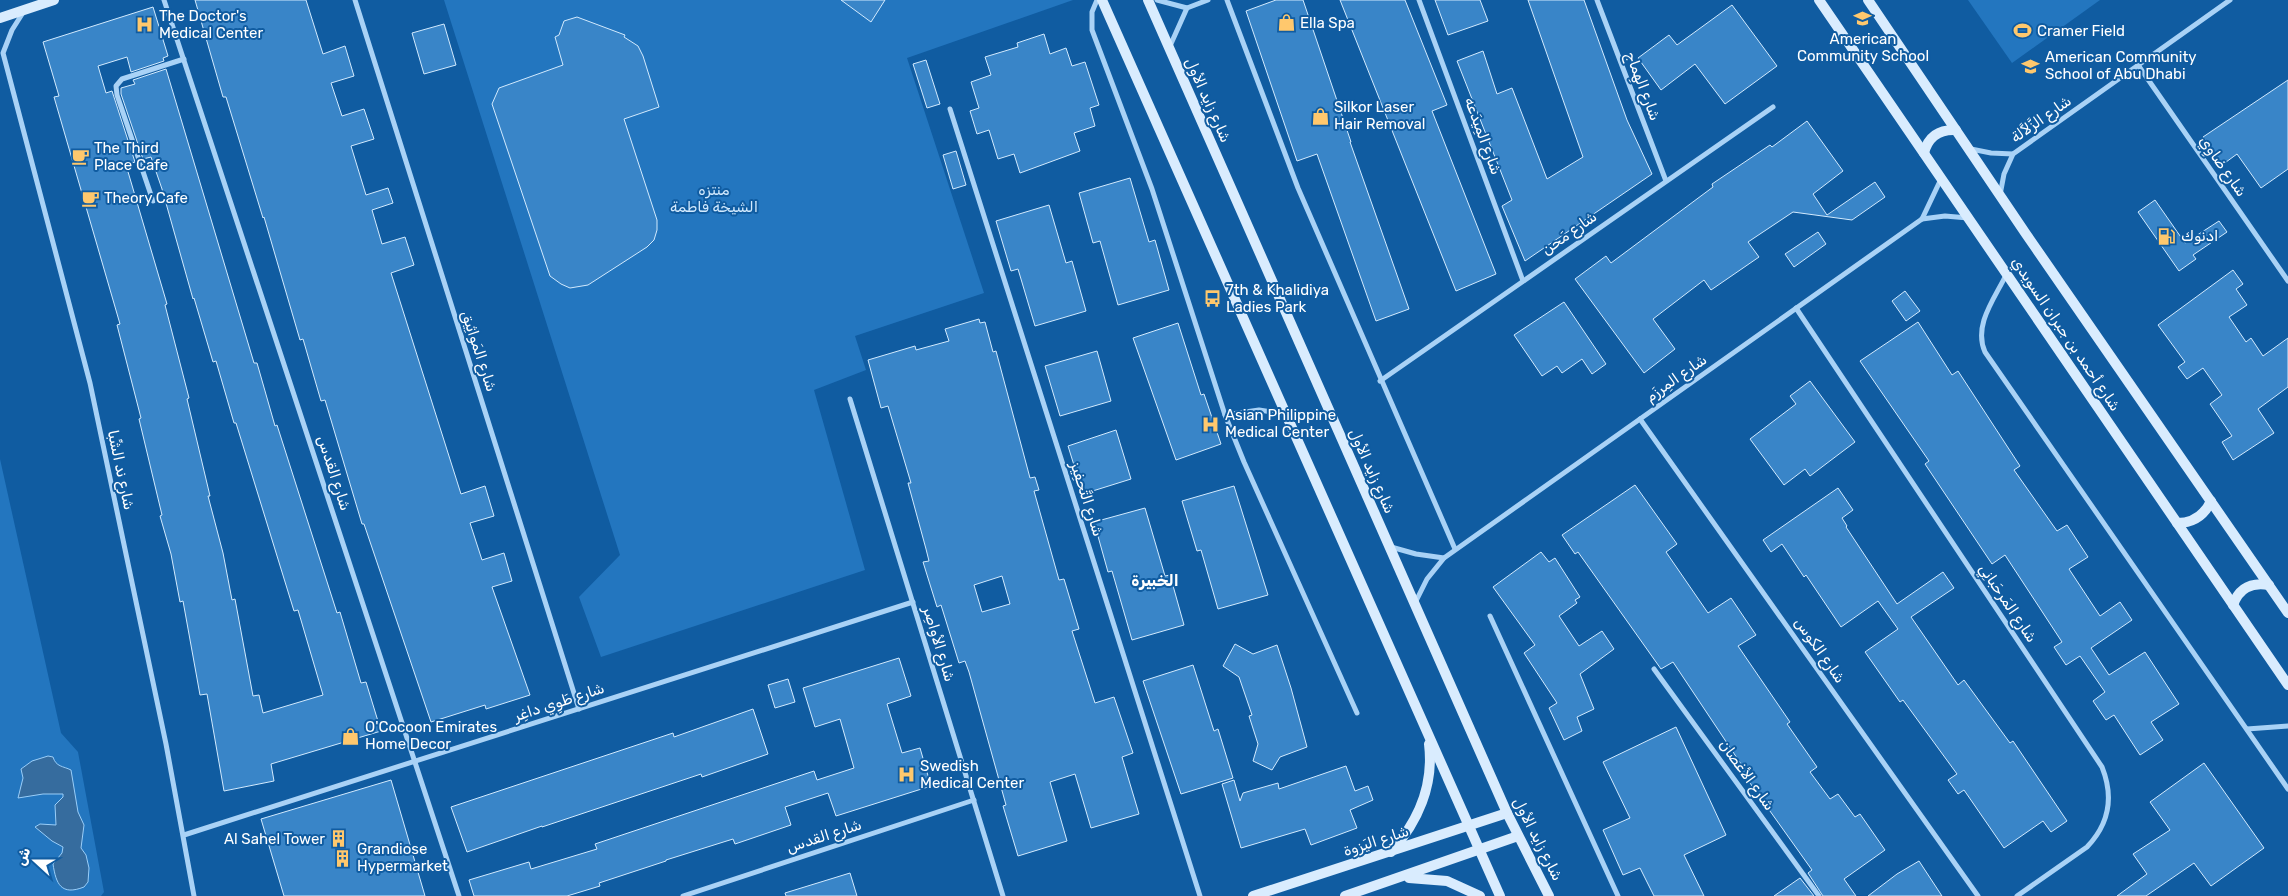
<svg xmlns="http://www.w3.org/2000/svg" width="2288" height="896" font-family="Rubik,'Noto Sans Arabic',sans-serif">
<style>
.green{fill:#2376bf}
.water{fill:#366c9e;stroke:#9acef9}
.building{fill:#3985c8;stroke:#d2eafe;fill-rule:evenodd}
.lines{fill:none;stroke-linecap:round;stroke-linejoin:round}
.street{stroke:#a9d2f6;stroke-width:5}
.secondary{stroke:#d9ecfe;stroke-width:10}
.labels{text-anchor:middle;stroke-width:4;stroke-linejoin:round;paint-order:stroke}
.poi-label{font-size:15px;fill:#fff;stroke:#105ca1;text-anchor:start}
.street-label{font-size:15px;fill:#fff;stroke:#105ca1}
.park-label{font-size:15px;fill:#d2eafe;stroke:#105ca1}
.neighbourhood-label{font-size:16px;font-weight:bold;fill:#fff;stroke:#105ca1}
</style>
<rect width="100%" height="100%" fill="#105ca1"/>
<g class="green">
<polygon points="444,0 1073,0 907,58 984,293 855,336 866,370 814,390 865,570 601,657 579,597 620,555"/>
<polygon points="1968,0 2100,0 2012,63"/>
<polygon points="0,459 61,733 78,752 104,892 101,896 0,896"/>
</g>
<path class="water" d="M48,756L53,757C56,767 63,766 71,770L78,812L84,825L81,848L86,855L89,868L88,882L84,887C61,896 56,884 53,864L62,853L63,847L52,841L35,827L40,824L56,825L55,805L63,797V794H43L18,798L23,778L21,769L32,761Z"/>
<g class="building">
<polygon points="195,0 306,0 323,54 345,46 354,76 331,83 342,116 364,109 374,139 351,146 366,195 388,188 393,203 372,210 382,244 405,237 414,265 391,273 461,494 485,486 494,516 470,523 482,560 504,553 512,581 492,587 530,695 486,709 485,705 431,722 364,524 362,524 325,400 321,401 303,339 300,340 264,217 263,218 226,97 223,97"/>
<polygon points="841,0 885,0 871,22"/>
<polygon points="1276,0 1303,0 1351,142 1350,142 1409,309 1376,321 1317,154 1297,161 1246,11"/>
<polygon points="1340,0 1405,0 1447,105 1432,111 1496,274 1456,291"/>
<polygon points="1435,0 1480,0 1488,21 1448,35"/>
<polygon points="1528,0 1584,0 1627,120 1652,174 1525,261 1502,206 1512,200 1457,61 1483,51 1497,94 1512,88 1547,179 1583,157"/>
<polygon points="1732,5 1777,66 1725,104 1695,64 1661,90 1638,58 1669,35 1677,45"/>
<polygon points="153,7 168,56 163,58 164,61 131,72 127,57 98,66 106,93 112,91 135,162 126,165 167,304 165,305 189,398 187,399 210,496 208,496 223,553 232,600 235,599 253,696 259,695 263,713 323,695 298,610 294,611 236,423 234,423 216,361 213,362 194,298 193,299 162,189 151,157 143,159 121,94 121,88 135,84 133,80 166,69 254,363 257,363 275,426 277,425 337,613 340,612 361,683 366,682 381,731 271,764 274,781 224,791 207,694 200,695 183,601 180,602 171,554 160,516 162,515 139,419 141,418 117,325 120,324 54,97 59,96 43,42"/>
<polygon points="577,17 625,35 624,37 638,46 643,56 659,107 624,119 657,220 657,230 654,240 647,247 588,285 570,288 561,284 550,276 492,104 499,88 563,65 555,37 559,35 564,21"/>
<polygon points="444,24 456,65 424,74 412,33"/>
<polygon points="1044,34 1050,54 1066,48 1072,66 1085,62 1099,105 1090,108 1095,126 1074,133 1080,151 1020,173 1014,154 998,159 989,130 977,134 970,111 979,108 971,82 991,75 985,57 1018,47 1017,43"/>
<polygon points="926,60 940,104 927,108 913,64"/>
<polygon points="2288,80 2288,169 2261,188 2237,154 2222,165 2203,137"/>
<polygon points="1807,121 1843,171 1813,194 1827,215 1875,182 1885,197 1852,220 1793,212 1748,242 1759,257 1711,290 1704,280 1653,319 1675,349 1644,373 1575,279 1606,256 1611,263 1713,187 1712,184 1770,145 1772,147"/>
<polygon points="956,151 966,185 953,189 943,155"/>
<polygon points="1130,178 1149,242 1155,240 1169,290 1118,305 1100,241 1093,243 1079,193"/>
<polygon points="2155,200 2185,243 2219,221 2227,232 2193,255 2196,259 2179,271 2138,212"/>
<polygon points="1049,205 1066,263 1072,261 1086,311 1035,326 1018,269 1011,271 996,221"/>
<polygon points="1818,232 1826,244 1794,267 1785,254"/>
<polygon points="2233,270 2243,284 2236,289 2247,305 2229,317 2246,342 2251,338 2263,356 2288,338 2288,387 2258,409 2274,433 2233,460 2222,442 2232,436 2210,404 2222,395 2203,368 2187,379 2178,367 2185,362 2158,325"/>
<polygon points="1905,291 1920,311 1906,321 1892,301"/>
<polygon points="1564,302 1606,364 1592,374 1582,359 1562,373 1557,366 1542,376 1514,335"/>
<path d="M979,319L980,323L985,322L993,352L996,351L1030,478L1035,477L1039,490L1034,491L1059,580L1064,579L1079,629L1072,631L1095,703L1114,697L1133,753L1122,757L1139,814L1091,828L1075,774L1050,782L1067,841L1018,856L1003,806L1006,805L969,672L965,661L959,663L941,605L937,607L923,562L929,561L926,549L908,483H911L888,406L881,408L868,360L915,346L916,350L949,341L945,329ZM1002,576L1010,604L982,612L974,585Z"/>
<polygon points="1918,322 1952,375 1958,371 2020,466 2014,470 2057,531 2067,525 2088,557 2069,569 2100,616 2120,602 2132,620 2091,648 2109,675 2145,652 2179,704 2151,722 2163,740 2140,755 2114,715 2106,720 2093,701 2105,692 2080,656 2066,665 2054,647 2062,642 2005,555 1992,564 1925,464 1929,461 1860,361"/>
<polygon points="1178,323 1201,395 1204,394 1221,444 1176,460 1133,338"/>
<polygon points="1097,351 1111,401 1060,416 1045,366"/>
<polygon points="1810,381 1855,442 1810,476 1805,469 1784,485 1750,439 1796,404 1790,396"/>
<polygon points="1116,430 1131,479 1083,494 1068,446"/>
<polygon points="1635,485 1677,544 1666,552 1708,613 1731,598 1756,635 1738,646 1790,722 1787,724 1817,767 1810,772 1830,799 1838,794 1855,817 1860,814 1885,850 1844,879 1856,896 1823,896 1808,873 1812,870 1740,769 1743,767 1673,662 1661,669 1578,552 1575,554 1562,535"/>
<polygon points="1234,486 1268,595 1218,609 1201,550 1197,551 1182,501"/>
<polygon points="1838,488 1853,510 1842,518 1847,526 1846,527 1897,604 1943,572 1954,588 1911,617 1958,685 1964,680 2010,743 2013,741 2067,821 2051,832 2043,821 2004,848 1964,790 1958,794 1948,780 1957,774 1903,700 1900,702 1865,652 1898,629 1878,601 1841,627 1806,575 1804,577 1782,544 1771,552 1763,540"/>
<polygon points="1145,508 1165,576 1170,575 1184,625 1132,640 1112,571 1108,572 1094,522"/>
<polygon points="1541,552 1549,562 1555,558 1580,597 1575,600 1577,603 1559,616 1579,646 1602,631 1614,649 1580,674 1594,709 1577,717 1582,731 1564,740 1549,708 1557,703 1524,653 1535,645 1493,587"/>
<polygon points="1235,644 1253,654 1277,645 1291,688 1307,747 1280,757 1272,770 1253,761 1258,744 1249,716 1252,715 1239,677 1223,666"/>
<polygon points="899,658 911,696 887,704 902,753 920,748 931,786 836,816 828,793 785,807 791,825 735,844 733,839 666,860 666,861 599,883 600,886 567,896 474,896 469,880 529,862 531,869 597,849 595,844 814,771 817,780 854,768 840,719 815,727 803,688"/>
<polygon points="1193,665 1214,731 1218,729 1233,778 1181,794 1143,681"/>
<polygon points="788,679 795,702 775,708 768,685"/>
<polygon points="753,709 768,754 702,777 701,774 542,827 542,826 467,852 451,807 673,733 674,737"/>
<polygon points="1676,727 1726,835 1684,855 1704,896 1654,896 1640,868 1623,875 1603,830 1630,818 1603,762"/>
<polygon points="2204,763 2264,848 2211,886 2194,863 2146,896 2117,896 2147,874 2133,854 2170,830 2150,802"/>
<polygon points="1346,766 1355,791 1368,786 1373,800 1350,810 1357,828 1311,845 1305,829 1241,848 1222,784 1234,780 1240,801 1243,793 1278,783 1279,789"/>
<polygon points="391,780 425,896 284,896 261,819"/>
<polygon points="1919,861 1942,896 1868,896 1897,874"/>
<polygon points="850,873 857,896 786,896 785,893"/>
<polygon points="1800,878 1814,896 1774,896"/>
</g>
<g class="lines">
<g class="street">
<polyline points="164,0 459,896"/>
<polyline points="355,0 579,709"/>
<polyline points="1097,0 1092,12 1092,30 1152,189 1225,415 1244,462 1357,713"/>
<polyline points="1157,0 1187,8 1208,0"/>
<polyline points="1227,0 1298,188 1455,549"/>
<polyline points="1419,0 1523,281"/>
<polyline points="1597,0 1666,181"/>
<polyline points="24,11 12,30 3,53 90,383 166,744 194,896"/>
<polyline points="1170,46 1187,8"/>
<polyline points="2138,65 2288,281"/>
<polyline points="950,109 1200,896"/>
<polyline points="1971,149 1991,153 2013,154"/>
<polyline points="2000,195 2004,174 2013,154 2230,0"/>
<polyline points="153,201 117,95 116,86 122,79 184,59"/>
<polyline points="1922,219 1945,216 1968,218"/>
<path d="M2006,275C1995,298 1973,325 1985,352L2288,789"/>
<path d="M1796,308L2102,767C2114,797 2110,823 2087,847L2017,896"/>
<polyline points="1380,381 1773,107"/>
<polyline points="850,399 1003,896"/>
<polyline points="1225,415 1259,410 1284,414"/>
<polyline points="1640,419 1978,896"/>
<polyline points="1391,547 1416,554 1444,558"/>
<polyline points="1415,603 1427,579 1444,558 1922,219 1941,179"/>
<polyline points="1490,616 1618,896"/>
<polyline points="1654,669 1819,896"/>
<polyline points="2247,729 2288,726"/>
<polyline points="184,835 913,602"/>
<polyline points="683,896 974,800"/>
</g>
<g class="secondary">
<polyline points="1102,0 1500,896"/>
<polyline points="1148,0 1507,813 1549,896"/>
<polyline points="1819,0 2288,685"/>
<polyline points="1868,0 2026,234 2288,613"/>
<polyline points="0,18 54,0"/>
<path d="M1924,153C1928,137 1939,129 1956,130"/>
<path d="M2177,523C2193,523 2204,516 2211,501"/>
<path d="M2233,605C2239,588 2251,582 2269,585"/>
<path d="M1391,852C1418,822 1434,785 1429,744"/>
<polyline points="1409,878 1447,881 1480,896"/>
<polyline points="1253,896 1507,813"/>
<polyline points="1345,896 1518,836"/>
</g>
</g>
<defs>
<symbol id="school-bare" viewBox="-9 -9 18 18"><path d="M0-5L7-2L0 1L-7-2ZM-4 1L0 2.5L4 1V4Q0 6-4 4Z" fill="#ffc86d" stroke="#105ca1" stroke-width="2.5" paint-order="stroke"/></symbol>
<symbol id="shop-bare" viewBox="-9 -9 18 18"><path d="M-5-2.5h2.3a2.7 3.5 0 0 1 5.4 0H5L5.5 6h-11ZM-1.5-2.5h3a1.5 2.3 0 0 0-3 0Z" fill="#ffc86d" stroke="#105ca1" stroke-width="2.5" paint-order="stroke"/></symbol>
<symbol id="hospital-bare" viewBox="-9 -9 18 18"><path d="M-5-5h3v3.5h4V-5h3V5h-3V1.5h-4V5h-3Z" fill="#ffc86d" stroke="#105ca1" stroke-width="2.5" paint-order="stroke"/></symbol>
<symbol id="stadium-bare" viewBox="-9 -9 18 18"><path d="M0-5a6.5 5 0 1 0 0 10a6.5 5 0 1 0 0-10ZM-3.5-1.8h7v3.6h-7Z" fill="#ffc86d" stroke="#105ca1" stroke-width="2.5" paint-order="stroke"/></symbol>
<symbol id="cafe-bare" viewBox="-9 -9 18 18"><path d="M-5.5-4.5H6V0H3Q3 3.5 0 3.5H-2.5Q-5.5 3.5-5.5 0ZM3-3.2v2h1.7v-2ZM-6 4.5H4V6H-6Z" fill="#ffc86d" stroke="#105ca1" stroke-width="2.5" paint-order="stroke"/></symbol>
<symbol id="fuel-bare" viewBox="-9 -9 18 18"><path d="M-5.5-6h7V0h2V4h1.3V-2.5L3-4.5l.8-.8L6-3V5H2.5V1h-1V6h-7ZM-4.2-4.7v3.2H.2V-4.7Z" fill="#ffc86d" stroke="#105ca1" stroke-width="2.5" paint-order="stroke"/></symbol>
<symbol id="bus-bare" viewBox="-9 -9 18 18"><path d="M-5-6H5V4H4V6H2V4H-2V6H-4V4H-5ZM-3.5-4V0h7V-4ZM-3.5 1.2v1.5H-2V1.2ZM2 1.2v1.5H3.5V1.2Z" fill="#ffc86d" stroke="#105ca1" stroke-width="2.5" paint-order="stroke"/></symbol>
<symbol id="building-bare" viewBox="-9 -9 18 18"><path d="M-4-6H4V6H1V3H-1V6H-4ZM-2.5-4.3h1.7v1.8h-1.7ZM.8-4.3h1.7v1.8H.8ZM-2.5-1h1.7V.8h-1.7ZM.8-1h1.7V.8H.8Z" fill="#ffc86d" stroke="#105ca1" stroke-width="2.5" paint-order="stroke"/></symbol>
</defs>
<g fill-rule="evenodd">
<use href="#school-bare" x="1850" y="6" width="25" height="25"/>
<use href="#shop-bare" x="1274" y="10" width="25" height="25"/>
<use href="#hospital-bare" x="132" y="12" width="25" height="25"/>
<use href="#stadium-bare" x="2010" y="18" width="25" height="25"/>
<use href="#school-bare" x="2018" y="54" width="25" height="25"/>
<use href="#shop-bare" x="1308" y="104" width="25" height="25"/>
<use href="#cafe-bare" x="68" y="144" width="25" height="25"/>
<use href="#cafe-bare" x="78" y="186" width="25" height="25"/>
<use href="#fuel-bare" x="2154" y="224" width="25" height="25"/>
<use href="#bus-bare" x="1200" y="286" width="25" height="25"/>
<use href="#hospital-bare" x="1198" y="412" width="25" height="25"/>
<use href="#shop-bare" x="338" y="724" width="25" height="25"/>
<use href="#hospital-bare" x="894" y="762" width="25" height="25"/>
<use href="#building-bare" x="326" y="826" width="25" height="25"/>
<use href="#building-bare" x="330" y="846" width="25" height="25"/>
</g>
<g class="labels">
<g class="poi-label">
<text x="159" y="21">The Doctor's<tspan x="159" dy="17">Medical Center</tspan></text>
<text x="1300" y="28">Ella Spa</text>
<text x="2037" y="36">Cramer Field</text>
<text x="1863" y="44" text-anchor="middle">American<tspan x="1863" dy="17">Community School</tspan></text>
<text x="2045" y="62">American Community<tspan x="2045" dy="17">School of Abu Dhabi</tspan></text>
<text x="1334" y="112">Silkor Laser<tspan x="1334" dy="17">Hair Removal</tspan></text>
<text x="94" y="153">The Third<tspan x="94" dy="17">Place Cafe</tspan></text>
<text x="104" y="203">Theory Cafe</text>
<text x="2181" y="241">ادنوك</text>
<text x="1226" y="295">7th &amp; Khalidiya<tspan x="1226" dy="17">Ladies Park</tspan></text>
<text x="1225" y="420">Asian Philippine<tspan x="1225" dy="17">Medical Center</tspan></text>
<text x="365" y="732">O'Cocoon Emirates<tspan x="365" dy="17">Home Decor</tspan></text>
<text x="920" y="771">Swedish<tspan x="920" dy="17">Medical Center</tspan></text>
<text x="325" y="844" text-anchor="end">Al Sahel Tower</text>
<text x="357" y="854">Grandiose<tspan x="357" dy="17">Hypermarket</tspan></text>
</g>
<g class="street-label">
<text transform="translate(1643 86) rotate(69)" y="5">شارع الهِماج</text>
<text transform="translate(1208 100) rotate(66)" y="5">شارع زايد الأول</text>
<text transform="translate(2041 119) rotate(-35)" y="5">شارع الزَّلاَّلة</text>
<text transform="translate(1483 136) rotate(70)" y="5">شارع المِيدَعه</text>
<text transform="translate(2223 166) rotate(55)" y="5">شارع ضاوِي</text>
<text transform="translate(1569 233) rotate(-35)" y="5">شارع مَحن</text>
<text transform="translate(2066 334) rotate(56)" y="5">شارع أحمد بن جبران السويدي</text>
<text transform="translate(479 351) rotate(72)" y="5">شارع المَواثِيق</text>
<text transform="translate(1676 378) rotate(-35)" y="5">شارع المِرزَم</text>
<text transform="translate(121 470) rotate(78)" y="5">شارع ند الشِّبا</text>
<text transform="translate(1372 471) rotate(66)" y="5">شارع زايد الأول</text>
<text transform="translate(334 473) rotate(72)" y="5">شارع القدس</text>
<text transform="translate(1087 499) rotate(72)" y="5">شارع التَّحفِيز</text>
<text transform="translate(2008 603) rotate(56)" y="5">شارع المَرحَبانِي</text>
<text transform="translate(939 644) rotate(73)" y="5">شارع الأواصِر</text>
<text transform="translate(1820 650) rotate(55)" y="5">شارع الكوس</text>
<text transform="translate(559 702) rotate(-18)" y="5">شارع طَوِي داغِر</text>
<text transform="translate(1747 775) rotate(54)" y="5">شارع الأغصان</text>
<text transform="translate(824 836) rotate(-18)" y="5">شارع القدس</text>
<text transform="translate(1538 839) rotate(63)" y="5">شارع زايد الأول</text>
<text transform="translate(1376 841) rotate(-18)" y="5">شارع اليَزوة</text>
</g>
<g class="park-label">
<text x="714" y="195">منتزه<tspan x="714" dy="17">الشيخة فاطمة</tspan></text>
</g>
<g class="neighbourhood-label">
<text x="1155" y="586">الخبيرة</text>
</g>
</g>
<g transform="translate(35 861) rotate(291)" stroke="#105ca1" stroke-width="4" paint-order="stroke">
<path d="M0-4L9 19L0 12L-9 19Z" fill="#ffffff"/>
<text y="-8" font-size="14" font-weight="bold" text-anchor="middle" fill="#ffffff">ش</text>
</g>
</svg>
